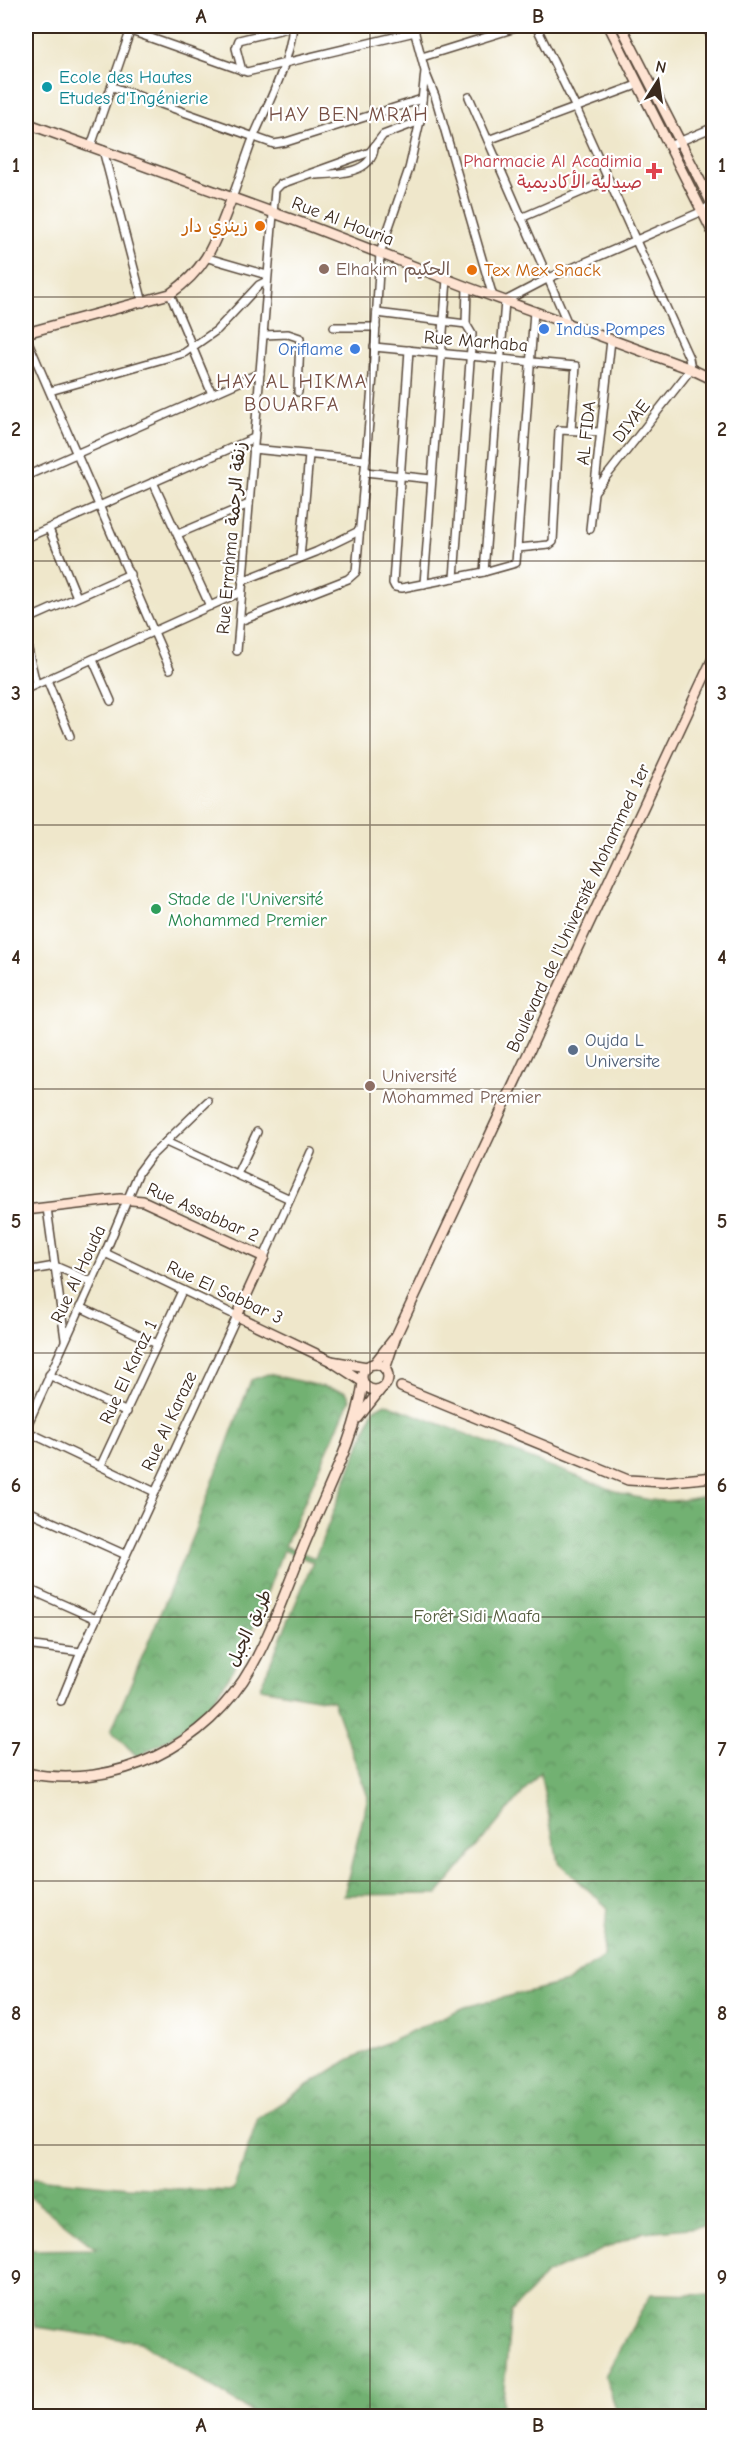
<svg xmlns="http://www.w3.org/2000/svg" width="739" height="2442" font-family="'Comic Neue','Playpen Sans Arabic',sans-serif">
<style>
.forest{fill:url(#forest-crowns);stroke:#566e48;stroke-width:1.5}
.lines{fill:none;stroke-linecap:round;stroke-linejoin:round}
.street-casing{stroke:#564638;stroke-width:10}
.secondary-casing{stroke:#564638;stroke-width:12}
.street{stroke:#fff;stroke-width:7}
.secondary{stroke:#fee3d2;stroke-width:9}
.grid{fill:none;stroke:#3b2a1e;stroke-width:1.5;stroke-opacity:0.55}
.culture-dot{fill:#0f9aa8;stroke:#fff;stroke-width:2}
.health-dot{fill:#e0444e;stroke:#fff;stroke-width:2}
.food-dot{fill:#e8710a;stroke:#fff;stroke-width:2}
.education-dot{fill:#8d6e63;stroke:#fff;stroke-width:2}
.shop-dot{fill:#3f7fe0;stroke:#fff;stroke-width:2}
.leisure-dot{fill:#2e9e5b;stroke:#fff;stroke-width:2}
.service-dot{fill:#5c6f8a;stroke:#fff;stroke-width:2}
.labels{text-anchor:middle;stroke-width:4.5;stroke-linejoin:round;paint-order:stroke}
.culture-label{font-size:18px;fill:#0d838f;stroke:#fff;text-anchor:start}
.health-label{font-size:18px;fill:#be3a42;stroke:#fff;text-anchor:end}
.street-label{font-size:18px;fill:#3b2a1e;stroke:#fff}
.food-label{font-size:18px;fill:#c56008;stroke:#fff;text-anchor:end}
.education-label{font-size:18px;fill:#785e54;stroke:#fff;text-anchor:start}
.shop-label{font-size:18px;fill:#366cbe;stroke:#fff;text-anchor:start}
.leisure-label{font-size:18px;fill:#27864d;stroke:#fff;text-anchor:start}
.service-label{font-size:18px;fill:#4e5e75;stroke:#fff;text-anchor:start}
.park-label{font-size:18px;fill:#545b3d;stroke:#fff}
.neighbourhood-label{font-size:20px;letter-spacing:1.5px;fill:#764e43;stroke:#fff}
.neatline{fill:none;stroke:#3b2a1e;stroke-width:2}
.grid-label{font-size:20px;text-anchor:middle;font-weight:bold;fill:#3b2a1e}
</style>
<defs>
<pattern id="forest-crowns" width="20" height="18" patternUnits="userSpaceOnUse" patternTransform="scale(1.5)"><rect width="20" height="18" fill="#72b172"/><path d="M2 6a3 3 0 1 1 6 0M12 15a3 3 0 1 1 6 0" fill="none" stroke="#5f905d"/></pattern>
</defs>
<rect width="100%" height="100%" fill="#fff"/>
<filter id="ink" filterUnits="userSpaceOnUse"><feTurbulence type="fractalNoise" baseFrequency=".0167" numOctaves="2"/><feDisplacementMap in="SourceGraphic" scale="12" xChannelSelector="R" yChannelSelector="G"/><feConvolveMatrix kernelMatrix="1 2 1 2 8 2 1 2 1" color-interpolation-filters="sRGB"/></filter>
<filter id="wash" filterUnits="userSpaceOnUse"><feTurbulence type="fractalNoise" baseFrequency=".008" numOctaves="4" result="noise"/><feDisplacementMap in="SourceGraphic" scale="24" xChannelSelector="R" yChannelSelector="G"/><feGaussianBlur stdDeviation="1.35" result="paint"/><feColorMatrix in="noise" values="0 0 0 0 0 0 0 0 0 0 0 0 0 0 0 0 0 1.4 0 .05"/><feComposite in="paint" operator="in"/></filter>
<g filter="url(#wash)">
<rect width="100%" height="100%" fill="#efe7cb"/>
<g class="forest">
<path d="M268,1374L346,1392L350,1399L285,1546L315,1558L374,1409L385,1403L623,1494C659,1504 677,1503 713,1494V2226L643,2232L546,2274L511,2312L502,2410L446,2416H258L140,2342L36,2327L26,2291V2250L96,2249L26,2194V2177L128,2187L233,2191L258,2118L348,2060L465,2007L567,1982L603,1957L607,1907L558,1862L540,1772L438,1894L344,1895L368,1797L333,1701L260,1688L313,1562L283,1550C260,1609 240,1682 189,1724C174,1737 155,1746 138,1757L111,1731L193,1535L251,1380Z"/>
<polygon points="651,2294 713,2295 713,2416 618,2416 605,2376"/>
</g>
</g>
<g filter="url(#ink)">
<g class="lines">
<defs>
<g id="street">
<polyline points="536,26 576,108 689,358 691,369 594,492"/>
<polyline points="706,26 714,43"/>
<polyline points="131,31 247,72 415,32"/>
<polyline points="422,57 522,26"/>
<polyline points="242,71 236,48 239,40 296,26"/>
<polyline points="426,74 435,96 493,297"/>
<polyline points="113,87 274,144 286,142 422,99"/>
<polyline points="469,97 568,324"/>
<polyline points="488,140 637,85"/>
<polyline points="91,146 132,26"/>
<polyline points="669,146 714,127"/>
<polyline points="103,150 143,303"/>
<path d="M316,175C335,174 371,174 374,149"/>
<path d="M232,198C240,177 246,156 254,136C269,101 289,65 293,26"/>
<polyline points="521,218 609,180"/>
<polyline points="208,258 267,275"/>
<polyline points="170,294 212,394"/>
<polyline points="377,313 466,324"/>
<polyline points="334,327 376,327"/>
<polyline points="264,335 288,334 300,338 298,392"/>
<polyline points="26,337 170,669"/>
<polyline points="374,347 576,366 571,430"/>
<polyline points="409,350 393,583 395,587 402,588 484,572 516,563 534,311"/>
<polyline points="50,391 184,353 217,330 259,285 267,281"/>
<polyline points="253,449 366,460"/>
<polyline points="365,472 431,479"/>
<polyline points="26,476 260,373"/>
<polyline points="153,482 210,606"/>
<polyline points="49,529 77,597"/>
<polyline points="590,529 611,340"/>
<polyline points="178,534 249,504"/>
<polyline points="26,538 254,438"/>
<polyline points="518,548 549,545 553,542 559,430 600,432"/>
<polyline points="300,558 309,455"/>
<polyline points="484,572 505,301 549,278 703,211 714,202"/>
<polyline points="454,578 472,334 466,324 467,287"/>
<polyline points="242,581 316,552 359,531"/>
<polyline points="424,584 447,279"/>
<polyline points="26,620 130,574"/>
<polyline points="240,621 348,579 356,572 373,376 380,253 409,169 420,121"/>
<polyline points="26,641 36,684"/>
<polyline points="237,651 275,190 281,184 370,152 383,135 420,121 425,71 413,26"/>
<polyline points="93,660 111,701"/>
<polyline points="47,680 70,736"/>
<polyline points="26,689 241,592"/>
<polyline points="166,1142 290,1199"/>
<polyline points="237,1174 257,1132"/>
<polyline points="47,1208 65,1339"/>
<polyline points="264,1257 311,1152"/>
<polyline points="26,1271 55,1266 92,1282"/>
<polyline points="80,1307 157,1344"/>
<polyline points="49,1375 127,1412"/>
<polyline points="26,1428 105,1253 139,1172 151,1156 208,1101"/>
<polyline points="26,1431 155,1492"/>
<polyline points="101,1465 182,1291"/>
<polyline points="26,1510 126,1555"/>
<polyline points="26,1588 96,1619"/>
<polyline points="26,1645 81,1652 237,1316 105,1253"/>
<polyline points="61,1701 81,1652"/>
</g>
<g id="secondary">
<polyline points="609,26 714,235"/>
<polyline points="621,26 714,208"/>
<polyline points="26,123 299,222 467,287 691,369 714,380"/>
<path d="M26,333L170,294C210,266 215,240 232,198"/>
<polyline points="26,1210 120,1199 143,1201 264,1257 237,1316 331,1361"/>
<polyline points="396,1336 714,656"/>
<polyline points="374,1364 396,1336 385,1369"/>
<circle cx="375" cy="1377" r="13"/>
<polyline points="363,1382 331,1361 367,1367"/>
<polyline points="401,1387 628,1480 663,1482 714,1477"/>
<polyline points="358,1418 381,1389"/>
<path d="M26,1773C116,1791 207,1746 252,1666C274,1627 290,1578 308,1536C328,1487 356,1436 363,1383"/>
</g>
</defs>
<use href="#street" class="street-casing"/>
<use href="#secondary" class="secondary-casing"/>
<use href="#street" class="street"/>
<use href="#secondary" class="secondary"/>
</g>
</g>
<path class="grid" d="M370,26V2416M26,297H714M26,561H714M26,825H714M26,1089H714M26,1353H714M26,1617H714M26,1881H714M26,2145H714"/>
<circle class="culture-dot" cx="47" cy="87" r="6"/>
<path class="health-dot" d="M651 162h6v6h6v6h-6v6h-6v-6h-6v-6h6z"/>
<g class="food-dot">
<circle cx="260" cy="226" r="6"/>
<circle cx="472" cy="270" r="6"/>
</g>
<g class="education-dot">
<circle cx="324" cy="269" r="6"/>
<circle cx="370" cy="1086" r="6"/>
</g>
<g class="shop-dot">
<circle cx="544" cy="329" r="6"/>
<circle cx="355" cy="349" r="6"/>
</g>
<circle class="leisure-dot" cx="156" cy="909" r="6"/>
<circle class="service-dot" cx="573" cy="1050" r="6"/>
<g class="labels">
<g class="culture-label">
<text x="59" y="83">Ecole des Hautes<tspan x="59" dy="21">Etudes d'Ingénierie</tspan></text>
</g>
<g class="health-label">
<text x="642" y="167">Pharmacie Al Acadimia<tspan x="642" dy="21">صيدلية الأكاديمية</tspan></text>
</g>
<g class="street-label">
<text transform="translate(343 221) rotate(21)" y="6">Rue Al Houria</text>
<text transform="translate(476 341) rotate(5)" y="6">Rue Marhaba</text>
<text transform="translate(631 421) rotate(-52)" y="6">DIYAE</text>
<text transform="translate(586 433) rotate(-84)" y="6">AL FIDA</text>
<text transform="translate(231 538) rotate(-85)" y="6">Rue Errahma زنقة الرحمة</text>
<text transform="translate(578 908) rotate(-65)" y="6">Boulevard de l'Université Mohammed 1er</text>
<text transform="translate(203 1212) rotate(24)" y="6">Rue Assabbar 2</text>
<text transform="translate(78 1274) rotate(-65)" y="6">Rue Al Houda</text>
<text transform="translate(225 1292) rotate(25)" y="6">Rue El Sabbar 3</text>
<text transform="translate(128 1372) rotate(-65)" y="6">Rue El Karaz 1</text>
<text transform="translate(169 1421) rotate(-65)" y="6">Rue Al Karaze</text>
<text transform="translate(249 1628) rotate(-65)" y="6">طريق الجبل</text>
</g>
<g class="food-label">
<text x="248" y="232">زينزي دار</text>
<text x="484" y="276" text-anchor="start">Tex Mex Snack</text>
</g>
<g class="education-label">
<text x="336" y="275">Elhakim الحكيم</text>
<text x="382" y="1082">Université<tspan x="382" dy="21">Mohammed Premier</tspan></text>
</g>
<g class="shop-label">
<text x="556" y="335">Indus Pompes</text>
<text x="343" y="355" text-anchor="end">Oriflame</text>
</g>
<g class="leisure-label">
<text x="168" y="905">Stade de l'Université<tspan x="168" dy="21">Mohammed Premier</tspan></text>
</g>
<g class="service-label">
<text x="585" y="1046">Oujda L<tspan x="585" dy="21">Universite</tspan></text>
</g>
<g class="park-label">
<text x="477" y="1622">Forêt Sidi Maafa</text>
</g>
<g class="neighbourhood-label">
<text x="349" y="121">HAY BEN MRAH</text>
<text x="292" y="388">HAY AL HIKMA<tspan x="292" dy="23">BOUARFA</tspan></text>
</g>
</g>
<rect width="739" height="2442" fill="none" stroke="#fff" stroke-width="66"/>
<g transform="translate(658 81) rotate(12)" stroke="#ffffff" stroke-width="4.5" paint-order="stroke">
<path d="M0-4.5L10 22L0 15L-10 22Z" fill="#3b2a1e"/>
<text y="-9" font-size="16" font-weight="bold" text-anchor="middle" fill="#3b2a1e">N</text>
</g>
<rect x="33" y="33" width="673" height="2376" class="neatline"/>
<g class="grid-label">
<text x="201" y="23">A</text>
<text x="538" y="23">B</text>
<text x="16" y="172">1</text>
<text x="722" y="172">1</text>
<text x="16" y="436">2</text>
<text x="722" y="436">2</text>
<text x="16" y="700">3</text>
<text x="722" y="700">3</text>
<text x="16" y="964">4</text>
<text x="722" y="964">4</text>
<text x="16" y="1228">5</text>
<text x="722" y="1228">5</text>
<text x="16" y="1492">6</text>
<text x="722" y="1492">6</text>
<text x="16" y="1756">7</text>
<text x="722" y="1756">7</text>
<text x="16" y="2020">8</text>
<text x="722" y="2020">8</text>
<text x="16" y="2284">9</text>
<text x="722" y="2284">9</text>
<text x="201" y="2432">A</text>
<text x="538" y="2432">B</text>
</g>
</svg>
